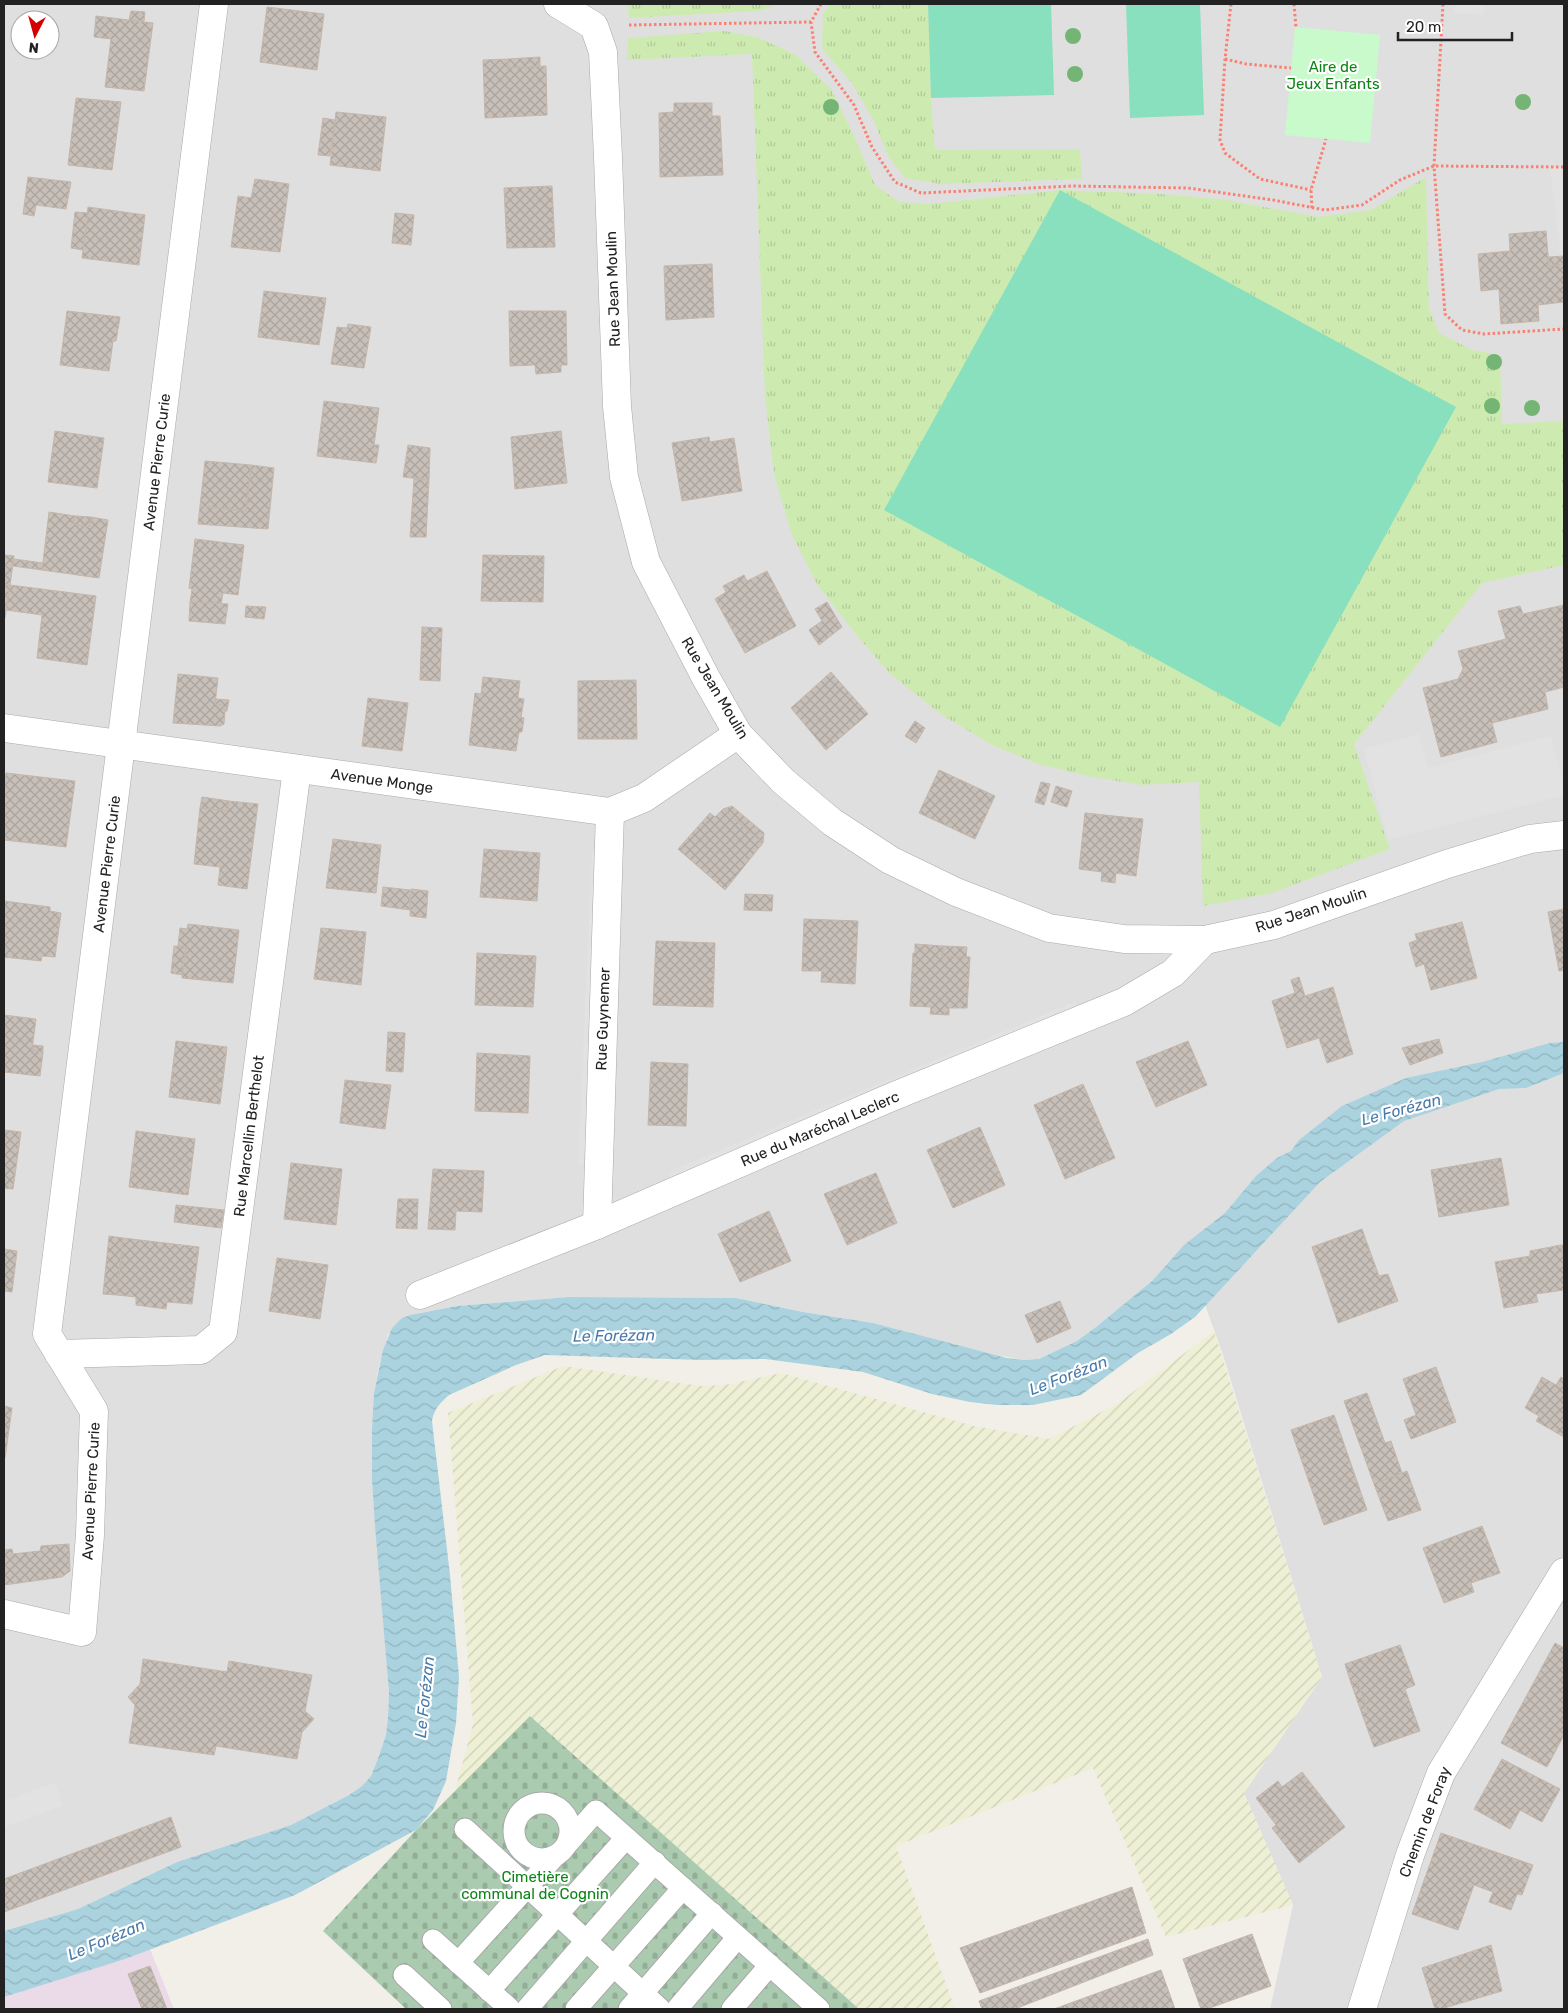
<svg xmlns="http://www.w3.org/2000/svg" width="1568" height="2013" font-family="Rubik,sans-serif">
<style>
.residential{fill:#e0dfdf;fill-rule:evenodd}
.industrial{fill:#ebdbe8}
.farmland{fill:url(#farmland-furrows)}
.grass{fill:url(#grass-tufts)}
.cemetery{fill:url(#cemetery-stones)}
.park{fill:#c8facc}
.pitch{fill:#88e0be}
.parking{fill:#e2e2e2}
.water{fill:url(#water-waves)}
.building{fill:url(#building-cross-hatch);stroke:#c4b6ab}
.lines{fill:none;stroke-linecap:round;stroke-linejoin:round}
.lane-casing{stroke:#a9a9a9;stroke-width:23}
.street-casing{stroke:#a9a9a9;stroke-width:29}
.path{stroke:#fa8072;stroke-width:3;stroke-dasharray:2.5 2.5;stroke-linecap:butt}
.lane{stroke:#fff;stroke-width:21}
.street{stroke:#fff;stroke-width:28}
.tree{fill:#74b475}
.labels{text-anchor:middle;stroke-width:4.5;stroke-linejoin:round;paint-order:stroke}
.park-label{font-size:15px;fill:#0c8416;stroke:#fff}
.street-label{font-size:15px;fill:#222;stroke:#fff}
.water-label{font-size:16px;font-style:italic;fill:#4a7aab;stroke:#fff}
</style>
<defs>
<pattern id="farmland-furrows" width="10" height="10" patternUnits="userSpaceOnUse" patternTransform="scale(1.25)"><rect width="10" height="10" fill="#eef0d5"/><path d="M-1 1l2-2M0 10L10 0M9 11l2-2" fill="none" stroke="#ccceb7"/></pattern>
<pattern id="grass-tufts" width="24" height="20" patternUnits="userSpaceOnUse" patternTransform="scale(1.25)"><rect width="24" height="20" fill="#cdebb0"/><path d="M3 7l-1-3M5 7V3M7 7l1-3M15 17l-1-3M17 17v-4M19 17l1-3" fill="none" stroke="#b0c997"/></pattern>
<pattern id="cemetery-stones" width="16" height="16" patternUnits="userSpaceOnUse" patternTransform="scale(1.25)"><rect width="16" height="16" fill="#aacbaf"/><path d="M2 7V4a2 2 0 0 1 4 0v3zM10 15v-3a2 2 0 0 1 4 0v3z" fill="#92ae96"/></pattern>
<pattern id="water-waves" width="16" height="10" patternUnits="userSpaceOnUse" patternTransform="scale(1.25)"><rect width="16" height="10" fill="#aad3df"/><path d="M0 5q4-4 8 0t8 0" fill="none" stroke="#92b5bf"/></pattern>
<pattern id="building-cross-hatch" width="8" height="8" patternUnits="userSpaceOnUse" patternTransform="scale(1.25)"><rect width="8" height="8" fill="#c7bfb8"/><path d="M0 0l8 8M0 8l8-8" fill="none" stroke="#aba49e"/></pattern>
</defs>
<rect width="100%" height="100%" fill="#f2efe9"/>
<path class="residential" d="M4,4H1564V2009H1270L1293,1905L1244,1793L1322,1677L1223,1355L1184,1246L1152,1281L1096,1327L1077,1341L1053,1353L1039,1359L1025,1360L984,1353L873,1323L803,1312L736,1298L569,1297L457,1306L410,1315L402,1318L388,1335L379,1366L374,1393L372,1480L389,1693L388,1717L386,1735L371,1776L362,1786L349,1795L291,1825L177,1862L78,1909L4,1931ZM20,20H50V50H20Z"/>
<polygon class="industrial" points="150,1949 174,2009 4,2009 4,1997"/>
<polygon class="farmland" points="1214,1331 1322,1677 1244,1793 1293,1905 1166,1937 1093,1768 896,1846 955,2009 859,2009 530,1716 455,1791 473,1724 448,1413 563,1366 701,1386 725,1385 781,1373 974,1426 1049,1439 1117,1404"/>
<g class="grass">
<polygon points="628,4 780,4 759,11 629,18"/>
<polygon points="830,4 928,4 931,98 935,150 1080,149 1082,179 940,184 905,178 888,156 873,119 851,82 822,49 823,14"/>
<polygon points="725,31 757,37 796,55 831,89 854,136 875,185 899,202 929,204 1060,190 1160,194 1227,200 1318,217 1371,210 1426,177 1429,309 1439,333 1472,350 1500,355 1502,424 1564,421 1564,565 1482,583 1354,744 1390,849 1272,893 1203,906 1199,782 1142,785 1087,776 1038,764 992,745 942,715 889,673 854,632 817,584 792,535 774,474 765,396 752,54 627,60 628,38"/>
</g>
<polygon class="cemetery" points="530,1716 859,2009 406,2009 323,1931 416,1830"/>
<polygon class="park" points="1295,27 1380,35 1370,143 1285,135"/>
<g class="pitch">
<polygon points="928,4 1051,4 1054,95 931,98"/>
<polygon points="1126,4 1200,4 1204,115 1130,118"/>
<polygon points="1060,190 1456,407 1280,727 884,510"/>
</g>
<g class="parking">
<polygon points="1455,4 1485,4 1484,15 1454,13"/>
<polygon points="1564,166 1564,281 1550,168"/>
<polygon points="1419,734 1428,768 1551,736 1564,786 1564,795 1388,840 1364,749"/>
<polygon points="592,850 601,851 587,1164 578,1164"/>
<polygon points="1076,1001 1080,1010 672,1181 668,1172"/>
<polygon points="55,1783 63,1806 4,1827 4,1801"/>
</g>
<path class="water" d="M1564,1042V1073L1526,1088L1499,1089L1404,1121L1320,1182L1195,1317L1171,1334L1138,1353L1081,1395L1033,1405H997L970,1402L932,1394L863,1372L765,1359L700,1360L545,1355L516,1365L449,1395C440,1403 434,1409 432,1421L450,1575L459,1677L456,1723L446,1781L433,1810L416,1830L295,1895L125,1959L4,1997V1931L78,1909L177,1862L291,1825L349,1795L362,1786L371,1776L378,1758L386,1735L388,1717L389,1693L375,1526L372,1480V1430L374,1393L383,1350L392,1328L402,1318L410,1315L457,1306L569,1297L736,1298L803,1312L873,1323L1007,1358L1025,1360L1039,1359L1077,1341L1096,1327L1152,1281L1184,1245L1225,1213L1256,1176L1277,1158L1291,1151L1299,1140L1342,1106L1406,1078L1482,1062L1550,1043Z"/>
<g class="building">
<polygon points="267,7 324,14 317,70 260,62"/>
<polygon points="131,11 145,12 144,21 129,20"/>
<polygon points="96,16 153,23 144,91 105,87 111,39 94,37"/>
<polygon points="540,57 540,66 508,68 508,59"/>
<polygon points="508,59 508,68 546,66 547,115 485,118 483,60"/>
<polygon points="76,98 121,102 112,170 68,165"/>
<polygon points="674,103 712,103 712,116 720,116 723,175 660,177 659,113 674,112"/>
<polygon points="336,112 386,117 380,171 330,165"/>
<polygon points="323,118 335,120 330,156 318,155"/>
<polygon points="28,177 71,182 66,209 36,205 34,216 23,214"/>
<polygon points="255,179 289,184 280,252 231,247 238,196 251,198"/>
<polygon points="552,186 555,247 507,248 504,188"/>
<polygon points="88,207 145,215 139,265 82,258"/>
<polygon points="75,212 88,213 83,250 71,248"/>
<polygon points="395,213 414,215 411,245 392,243"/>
<polygon points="1546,231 1549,266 1564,264 1564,302 1538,305 1539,321 1501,324 1499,289 1481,291 1478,254 1510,251 1509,234"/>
<polygon points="1564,256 1564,264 1549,266 1549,257"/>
<polygon points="712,264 714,317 666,320 664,266"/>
<polygon points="264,291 326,298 319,345 258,337"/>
<polygon points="67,311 120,317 116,341 113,341 109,371 60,365"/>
<polygon points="509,311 566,311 567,365 561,365 561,372 536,374 535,365 510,366"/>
<polygon points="348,324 371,327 364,368 331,364 337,327 347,328"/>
<polygon points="324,401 379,408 374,445 379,445 376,463 317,456"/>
<polygon points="55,431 104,438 97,488 48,482"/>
<polygon points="561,431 567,483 515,489 511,437"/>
<polygon points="709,437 710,442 734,438 742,491 682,501 672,443"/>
<polygon points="408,445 430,448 429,480 403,477"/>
<polygon points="205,461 251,465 246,511 200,506"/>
<polygon points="251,465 274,468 268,529 198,524 200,506 246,511"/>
<polygon points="414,479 429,480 426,537 410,537"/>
<polygon points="49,512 75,516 73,524 89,527 91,517 108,520 99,578 42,570"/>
<polygon points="75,516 91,517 89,527 73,524"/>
<polygon points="195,539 244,545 238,595 223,593 221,604 190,602 192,589 189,588"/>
<polygon points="4,555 14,556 10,585 4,585"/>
<polygon points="483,555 544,556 543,602 481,601"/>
<polygon points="14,559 43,563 42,570 13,566"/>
<polygon points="767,571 796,626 745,653 715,599 726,592 723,586 744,575 747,581"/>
<polygon points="4,585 10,585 5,618 4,618"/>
<polygon points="10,585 96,596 87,665 37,658 42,615 6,610"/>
<polygon points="190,602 228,604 225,624 189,621"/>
<polygon points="827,602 842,627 819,645 809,630 822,621 815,609"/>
<polygon points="1564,605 1564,687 1545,692 1548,709 1492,723 1497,742 1441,757 1423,688 1458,679 1463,669 1458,651 1506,639 1498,611 1520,606 1523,614"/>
<polygon points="246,606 266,607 264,619 245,617"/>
<polygon points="422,627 442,628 440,681 420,680"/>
<polygon points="831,672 868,714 826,750 791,708"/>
<polygon points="178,674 218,678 215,704 222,705 225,711 224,724 220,726 173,723"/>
<polygon points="483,677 520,681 518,698 524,699 521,717 524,718 522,732 519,732 516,751 469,745 475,693 481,694"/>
<polygon points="636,680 637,739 578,739 578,681"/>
<polygon points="368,698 408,703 402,751 362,746"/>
<polygon points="216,699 229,700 227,711 225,711 222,705 215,704"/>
<polygon points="915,721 925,728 916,743 905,736"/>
<polygon points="939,770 995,796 975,839 919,813"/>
<polygon points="6,773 75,781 66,847 4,840 4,789"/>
<polygon points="1041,782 1050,784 1044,805 1035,802"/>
<polygon points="1056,786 1072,791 1067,807 1051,802"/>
<polygon points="202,797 229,801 228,811 200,808"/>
<polygon points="229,801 258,804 247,889 218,885 220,867 194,864 200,808 228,811"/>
<polygon points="732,806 764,833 763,843 723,809"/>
<polygon points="723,809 763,843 725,890 678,849 710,813 715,817"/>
<polygon points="1085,813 1143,819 1136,876 1116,873 1115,883 1101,881 1102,872 1079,869"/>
<polygon points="333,839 381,845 376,893 326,888"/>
<polygon points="484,849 540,853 537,901 480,897"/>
<polygon points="383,887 410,890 410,910 381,906"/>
<polygon points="411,889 428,891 426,918 410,916"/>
<polygon points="745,894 773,895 772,911 744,910"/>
<polygon points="4,901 50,907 50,911 61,913 55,957 42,956 41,961 4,957"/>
<polygon points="1564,909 1564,970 1559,971 1548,912"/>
<polygon points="804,919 858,921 855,984 821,982 822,971 802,971"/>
<polygon points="1462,922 1477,978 1431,990 1424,964 1416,967 1409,943 1417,940 1415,934"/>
<polygon points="188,924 239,930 233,983 182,978 186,947 178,946 180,928 187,929"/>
<polygon points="321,928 366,932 361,985 314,979"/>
<polygon points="656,941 715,943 713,1007 653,1005"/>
<polygon points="915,944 943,946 943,956 970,957 967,1008 949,1008 949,1015 930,1014 931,1007 910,1006 913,953 915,953"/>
<polygon points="174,946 186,947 182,975 171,973"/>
<polygon points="943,946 967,947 966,957 943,956"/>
<polygon points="477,953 536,956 533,1007 475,1005"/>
<polygon points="1299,977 1305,996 1333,987 1353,1054 1327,1063 1319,1038 1287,1048 1272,1001 1295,993 1291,980"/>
<polygon points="4,1015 36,1019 32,1050 43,1052 40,1076 4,1072"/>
<polygon points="388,1032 405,1033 403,1072 386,1071"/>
<polygon points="1439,1039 1443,1053 1410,1065 1402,1048"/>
<polygon points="176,1041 227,1047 220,1104 169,1097"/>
<polygon points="1188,1041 1207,1085 1156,1107 1136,1062"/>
<polygon points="33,1045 43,1046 43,1052 32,1050"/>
<polygon points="477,1053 530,1056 528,1113 475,1111"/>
<polygon points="651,1062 688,1064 686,1126 648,1125"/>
<polygon points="345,1080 391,1085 385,1129 340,1123"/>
<polygon points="1083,1084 1115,1158 1065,1179 1034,1105"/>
<polygon points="980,1127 1005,1185 953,1208 927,1150"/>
<polygon points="4,1130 21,1132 13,1189 4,1188"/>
<polygon points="136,1131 195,1139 188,1195 129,1187"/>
<polygon points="1501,1158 1505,1180 1494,1182 1490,1160"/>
<polygon points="1490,1160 1494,1182 1505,1180 1509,1205 1439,1217 1431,1170"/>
<polygon points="291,1163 342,1169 336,1225 284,1219"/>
<polygon points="433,1169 484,1171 482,1212 456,1211 455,1230 428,1229"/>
<polygon points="876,1173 897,1223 847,1245 824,1194"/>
<polygon points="398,1199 418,1199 417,1229 396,1228"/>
<polygon points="176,1205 224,1210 221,1228 174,1222"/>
<polygon points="769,1211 791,1261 740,1282 718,1234"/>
<polygon points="1362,1229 1379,1276 1388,1274 1398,1301 1338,1323 1312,1247"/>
<polygon points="109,1236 123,1238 117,1295 103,1294"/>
<polygon points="123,1238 199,1247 192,1304 167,1302 166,1309 136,1305 136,1297 117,1295"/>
<polygon points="1561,1245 1564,1245 1564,1263"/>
<polygon points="1561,1245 1564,1263 1564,1290 1536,1294 1538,1302 1504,1308 1495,1262 1530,1256 1530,1251"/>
<polygon points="4,1249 17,1251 12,1292 4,1291"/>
<polygon points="277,1258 328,1265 320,1319 269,1311"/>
<polygon points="1060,1301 1071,1328 1037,1343 1025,1315"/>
<polygon points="1436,1367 1456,1422 1411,1439 1404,1420 1416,1415 1403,1379"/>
<polygon points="1542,1377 1556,1385 1561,1377 1564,1379 1564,1437 1536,1421 1539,1416 1525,1408"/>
<polygon points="1367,1393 1385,1443 1391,1441 1402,1473 1374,1484 1344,1401"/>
<polygon points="4,1406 12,1408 5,1458 4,1458"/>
<polygon points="1334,1415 1367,1510 1324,1525 1291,1430"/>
<polygon points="1407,1471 1421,1510 1388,1521 1374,1484"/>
<polygon points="1482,1526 1500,1573 1471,1583 1474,1592 1444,1603 1423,1548"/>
<polygon points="69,1544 70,1571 62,1577 4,1585 4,1550 12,1549 13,1554 40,1551 41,1546"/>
<polygon points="1555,1643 1564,1648 1564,1735 1547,1767 1501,1743"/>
<polygon points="1400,1645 1415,1685 1405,1689 1420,1731 1374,1747 1362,1714 1368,1712 1357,1681 1351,1683 1345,1664"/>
<polygon points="143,1659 227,1672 229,1661 312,1675 305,1711 314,1719 302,1732 297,1759 216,1746 214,1755 129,1743 135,1705 128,1697 140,1684"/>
<polygon points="1357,1681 1368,1712 1362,1714 1351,1683"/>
<polygon points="1502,1759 1560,1789 1542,1822 1520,1810 1510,1829 1474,1809"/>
<polygon points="1302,1772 1345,1827 1299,1863 1272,1828 1276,1825 1256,1798 1278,1781 1282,1787"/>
<polygon points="171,1817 181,1847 4,1912 4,1879"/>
<polygon points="1441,1833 1533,1865 1522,1895 1517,1894 1511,1910 1489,1902 1493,1892 1474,1885 1458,1930 1412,1914"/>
<polygon points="1132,1887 1146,1933 980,1993 960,1948"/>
<polygon points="1252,1934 1271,1986 1207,2009 1201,2009 1183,1959"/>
<polygon points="1148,1939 1153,1955 1015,2009 982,2009 979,2001"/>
<polygon points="1491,1945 1502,1991 1441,2009 1435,2009 1422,1968"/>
<polygon points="150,1966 167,2009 142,2009 128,1974"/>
<polygon points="1161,1970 1175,2009 1054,2009"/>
</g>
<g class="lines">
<defs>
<g id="lane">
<circle cx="542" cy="1831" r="28"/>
<polyline points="465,1829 660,2009"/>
<polyline points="568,1843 596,1811 819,2009"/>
<polyline points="433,1940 510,2009"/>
<polyline points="458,1963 555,1856"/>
<polyline points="404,1975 441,2009"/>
<polyline points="489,1991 626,1838"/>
<polyline points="527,2009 655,1862"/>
<polyline points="576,2009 683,1888"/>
<polyline points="629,2009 712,1913"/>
<polyline points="677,2009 738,1937"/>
<polyline points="732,2009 770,1965"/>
</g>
<g id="street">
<polyline points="558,4 594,26 603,52 608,157 617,406 624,477 646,562 706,678 738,734 783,781 832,822 890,860 956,892 1049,928 1124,939 1205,940 1274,925 1447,864 1530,839 1564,835"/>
<polyline points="4,728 610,812 644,798 738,734"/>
<polyline points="597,1225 610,812"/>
<polyline points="420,1295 597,1225 887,1099 1124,1002 1173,973 1205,940"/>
<polyline points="59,1354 201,1350 223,1332 297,769"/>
<polyline points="4,1614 82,1632 90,1535 94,1411 47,1334 214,4"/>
<polyline points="1362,2009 1410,1855 1441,1773 1564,1572"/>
</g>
</defs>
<use href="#lane" class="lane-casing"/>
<use href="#street" class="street-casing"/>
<g class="path">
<polyline points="821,4 811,22 815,52 854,105 872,147 895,182 921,193 1073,186 1188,188 1273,200 1325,210 1362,205 1400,180 1434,166 1564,167"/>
<polyline points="1231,4 1225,59 1220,140 1225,153 1260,179 1311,190"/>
<polyline points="1294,4 1296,28"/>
<polyline points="1443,4 1434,166 1445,314 1462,330 1484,334 1564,329"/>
<polyline points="629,25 811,22"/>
<polyline points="1225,59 1246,64 1291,68"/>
<polyline points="1312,208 1311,190 1326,139"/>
</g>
<use href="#lane" class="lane"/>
<use href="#street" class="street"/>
</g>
<g class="tree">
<circle cx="1073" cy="36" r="8"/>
<circle cx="1075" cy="74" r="8"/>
<circle cx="1523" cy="102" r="8"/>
<circle cx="831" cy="107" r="8"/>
<circle cx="1494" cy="362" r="8"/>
<circle cx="1492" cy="406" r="8"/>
<circle cx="1532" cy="408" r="8"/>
</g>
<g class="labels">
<g class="park-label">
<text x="1333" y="72">Aire de<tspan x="1333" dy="17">Jeux Enfants</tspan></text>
<text x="535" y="1882">Cimetière<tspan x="535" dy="17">communal de Cognin</tspan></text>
</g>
<g class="street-label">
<text transform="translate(613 289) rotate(-92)" y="5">Rue Jean Moulin</text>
<text transform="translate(157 462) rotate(-83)" y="5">Avenue Pierre Curie</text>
<text transform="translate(715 688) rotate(59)" y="5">Rue Jean Moulin</text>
<text transform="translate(382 781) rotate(8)" y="5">Avenue Monge</text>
<text transform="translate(107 864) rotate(-83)" y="5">Avenue Pierre Curie</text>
<text transform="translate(1311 910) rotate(-18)" y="5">Rue Jean Moulin</text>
<text transform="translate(603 1019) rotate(-88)" y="5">Rue Guynemer</text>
<text transform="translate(820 1129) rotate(-23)" y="5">Rue du Maréchal Leclerc</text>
<text transform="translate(249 1136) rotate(-83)" y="5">Rue Marcellin Berthelot</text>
<text transform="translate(91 1491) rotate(-87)" y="5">Avenue Pierre Curie</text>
<text transform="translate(1425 1822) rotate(-69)" y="5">Chemin de Foray</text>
</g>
<g class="water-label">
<text transform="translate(1401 1109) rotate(-15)" y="6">Le Forézan</text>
<text transform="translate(614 1335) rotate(-1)" y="6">Le Forézan</text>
<text transform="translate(1068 1375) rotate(-21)" y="6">Le Forézan</text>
<text transform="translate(424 1697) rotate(-84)" y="6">Le Forézan</text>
<text transform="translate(106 1939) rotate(-23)" y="6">Le Forézan</text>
</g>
</g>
<rect width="1568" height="2013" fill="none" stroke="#222222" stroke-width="10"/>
<g transform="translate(35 35) rotate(186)"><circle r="24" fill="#ffffff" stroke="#a7a7a7"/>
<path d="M0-4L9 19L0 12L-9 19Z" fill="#d40000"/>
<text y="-8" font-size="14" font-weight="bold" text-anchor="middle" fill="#222222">N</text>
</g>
<path d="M1398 32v8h114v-8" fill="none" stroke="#222222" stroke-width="2.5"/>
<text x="1406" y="32" font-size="15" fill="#222222" stroke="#ffffff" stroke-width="4" paint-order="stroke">20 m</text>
</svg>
